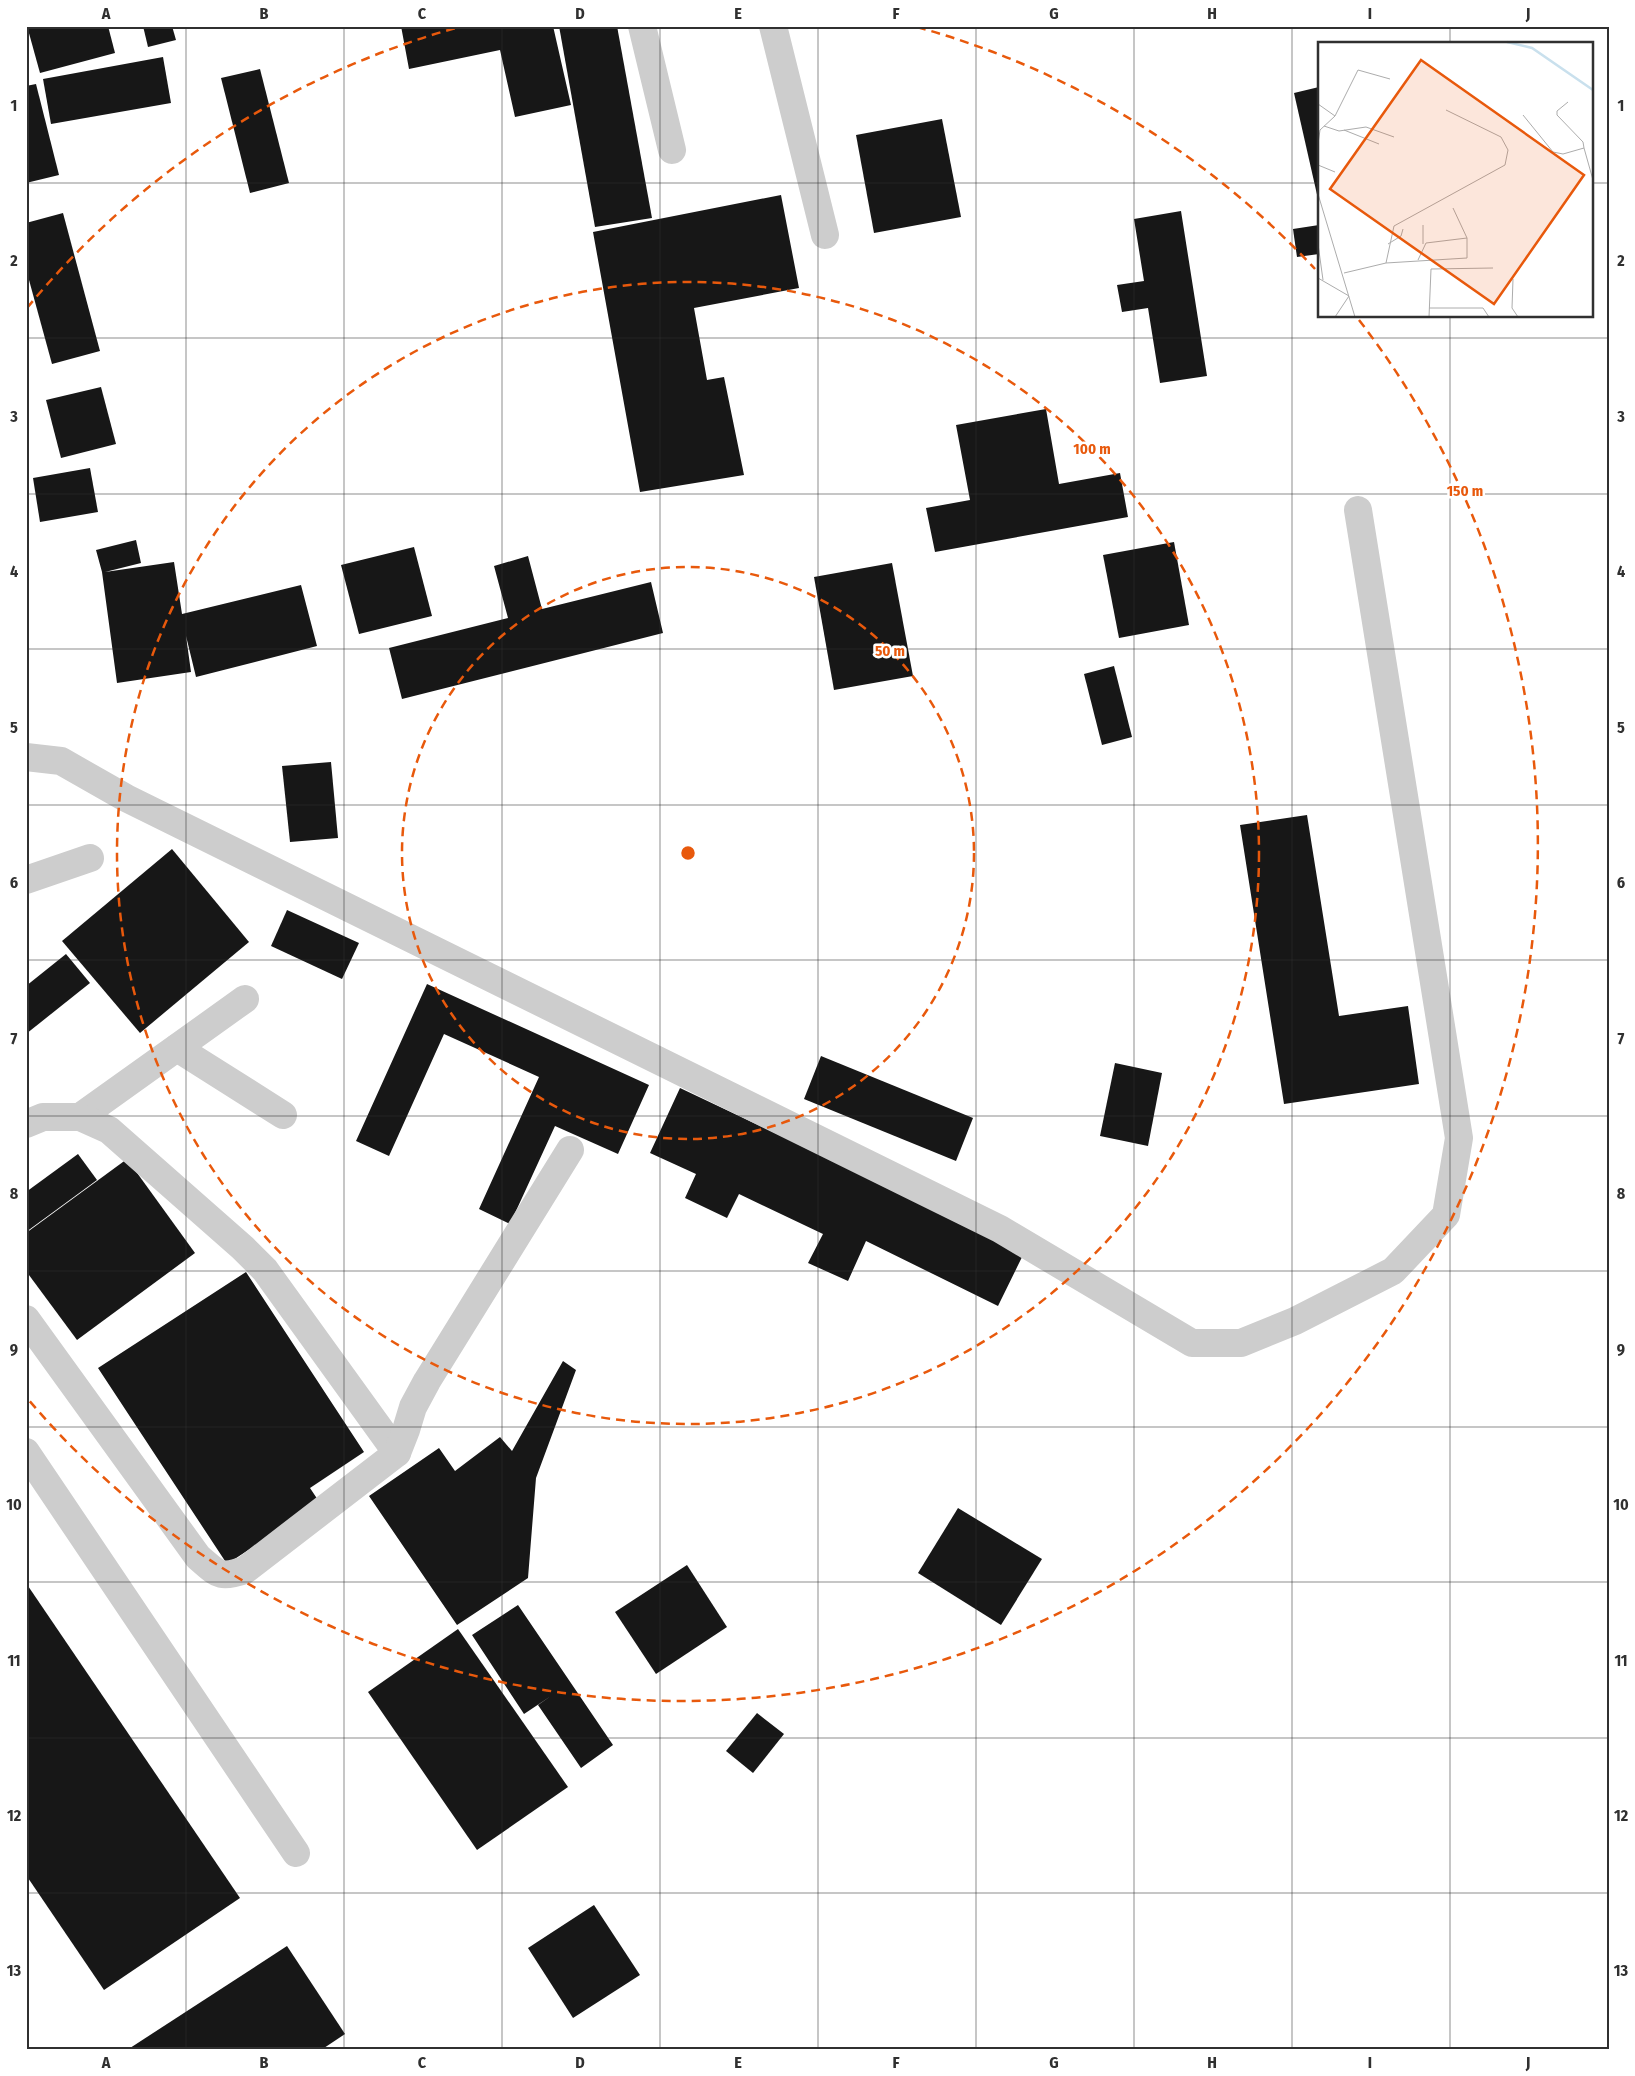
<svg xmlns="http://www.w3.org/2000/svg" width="1635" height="2076" font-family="'Fira Sans Condensed',sans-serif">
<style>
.building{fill:#171717}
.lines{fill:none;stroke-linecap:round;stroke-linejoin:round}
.minor{stroke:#cdcdcd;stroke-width:28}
.grid{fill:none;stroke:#303030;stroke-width:1;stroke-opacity:0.55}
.ring{fill:none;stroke:#e8590c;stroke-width:2.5;stroke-dasharray:9 6}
.inset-river{fill:none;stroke:#c9e0ed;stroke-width:2.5}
.inset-road{fill:none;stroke:#acacac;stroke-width:1}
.view{fill:#e8590c;fill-opacity:0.15;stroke:#e8590c;stroke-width:2.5}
.inset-edge{fill:none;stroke:#303030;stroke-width:2.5}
.centre{fill:#e8590c;stroke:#fff;stroke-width:2.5}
.ring-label{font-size:15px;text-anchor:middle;font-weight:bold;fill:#e8590c;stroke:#fff;stroke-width:5;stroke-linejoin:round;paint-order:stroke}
.neatline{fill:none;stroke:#303030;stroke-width:2}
.grid-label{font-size:16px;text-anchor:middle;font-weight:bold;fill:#303030}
</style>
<rect width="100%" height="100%" fill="#fff"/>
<g class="building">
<polygon points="27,26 108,26 115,53 40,73"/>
<polygon points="143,26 172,26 176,40 148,47"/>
<polygon points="401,26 553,26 571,105 515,117 500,50 409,69"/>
<polygon points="559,26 617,26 652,218 595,227"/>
<polygon points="163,57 171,103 51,124 43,79"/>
<polygon points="260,69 289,183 250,193 221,78"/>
<polygon points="36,84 59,175 26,183 26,86"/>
<polygon points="1319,87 1319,199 1318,199 1294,93"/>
<polygon points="942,119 961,217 874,233 856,135"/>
<polygon points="781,195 799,288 694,308 707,380 724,377 744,475 640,492 593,232"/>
<polygon points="1181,211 1207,376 1160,383 1148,308 1122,312 1117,285 1144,281 1134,219"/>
<polygon points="63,213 100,351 52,364 26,269 26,223"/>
<polygon points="1319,225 1319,254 1297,257 1293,229"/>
<polygon points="101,387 116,444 61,458 46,400"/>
<polygon points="1046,409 1059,484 1120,473 1128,517 935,552 926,508 970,500 956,425"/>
<polygon points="90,468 98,512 40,522 33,478"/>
<polygon points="136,540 141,563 105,572 174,562 182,614 301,585 317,646 196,677 186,636 191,672 117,683 102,572 96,550"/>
<polygon points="1174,542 1189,625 1119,638 1103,555"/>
<polygon points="414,547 432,616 359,634 341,565"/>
<polygon points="528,556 542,609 651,582 663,633 402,699 389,648 508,618 494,566"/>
<polygon points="892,563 913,676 834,690 814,577"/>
<polygon points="1114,666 1132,737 1102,745 1084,674"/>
<polygon points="331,762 338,838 290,842 282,766"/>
<polygon points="1307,815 1339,1016 1408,1006 1419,1084 1284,1104 1240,825"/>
<polygon points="172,849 249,942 140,1033 62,941"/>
<polygon points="287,910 359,943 342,979 271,946"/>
<polygon points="66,954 90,983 26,1034 26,986"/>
<polygon points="427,984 649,1085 618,1154 555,1126 510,1224 479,1209 539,1077 444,1034 389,1156 356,1141"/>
<polygon points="821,1056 973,1118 956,1161 804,1099"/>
<polygon points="1115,1063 1162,1073 1148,1146 1100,1136"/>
<polygon points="680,1088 1025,1251 998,1306 866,1241 848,1281 808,1263 823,1234 739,1194 727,1218 685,1198 696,1174 650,1153"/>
<polygon points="78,1154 97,1180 26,1232 26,1192"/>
<polygon points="127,1159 195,1253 77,1340 26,1271 26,1233"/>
<polygon points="246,1272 364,1452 310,1488 320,1503 227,1564 98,1368"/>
<polygon points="563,1361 576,1370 536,1478 528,1578 457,1625 369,1496 439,1448 455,1471 500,1437 512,1451"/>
<polygon points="958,1508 1042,1559 1001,1625 918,1573"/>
<polygon points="687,1565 727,1627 656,1674 615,1612"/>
<polygon points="26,1583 240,1898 104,1990 26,1875"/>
<polygon points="518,1605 613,1745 581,1768 538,1705 551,1696 524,1714 472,1635"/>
<polygon points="458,1629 568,1787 477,1850 368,1692"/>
<polygon points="757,1713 784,1734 753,1773 726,1751"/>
<polygon points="594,1905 640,1975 573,2018 528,1948"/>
<polygon points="287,1946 345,2034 321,2050 127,2050"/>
</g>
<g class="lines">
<g class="minor">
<polyline points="642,26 672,150"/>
<polyline points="773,26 825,235"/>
<polyline points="26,757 61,761 126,798 1000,1229 1192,1343 1241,1343 1295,1321 1393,1271 1446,1215 1459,1138 1358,510"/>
<polyline points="26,880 90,858"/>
<polyline points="177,1048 283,1115"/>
<polyline points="80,1117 245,999"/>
<polyline points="26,1124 43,1117 80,1117 109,1130 243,1248 265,1270 397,1453"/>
<path d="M26,1319L198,1557C218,1574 219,1579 245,1570L397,1453L406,1430L413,1407L427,1381L570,1150"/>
<polyline points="26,1452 296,1853"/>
</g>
</g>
<path class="grid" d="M186,26V2050M344,26V2050M502,26V2050M660,26V2050M818,26V2050M976,26V2050M1134,26V2050M1292,26V2050M1450,26V44M26,183H1319M1591,183H1609M1450,316V2050M26,338H1609M26,494H1609M26,649H1609M26,805H1609M26,960H1609M26,1116H1609M26,1271H1609M26,1427H1609M26,1582H1609M26,1738H1609M26,1893H1609"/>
<g class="ring">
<circle cx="688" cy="853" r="286"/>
<circle cx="688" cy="853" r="571"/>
<path d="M27 308A857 857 0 0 1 459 27M917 27A857 857 0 0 1 1315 269M1359 320A857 857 0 0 1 27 1398"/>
</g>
<g transform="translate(1318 42)">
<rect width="275" height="275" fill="#fff"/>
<path class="inset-river" d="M189,0L214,6L275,48"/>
<path class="inset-road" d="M250,60L239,69V73L265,100L266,106M0,62L17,74M205,73L235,110L245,112L266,106L275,138M6,84L21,89L48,85L76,95M26,88L61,102M0,102L2,88L17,74L40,28L72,37M0,123L17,130M0,152L37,275M105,183V202M0,202L5,238M70,202L83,194L85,187M100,218L108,201L149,196M68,221L149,216V196L135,166M26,231L68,221L76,184L187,123L190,108L183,95L128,68M0,236L31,254L17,275M195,237L194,266L200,275M111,266H165L171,275M111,275L113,227L175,226"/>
<path class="view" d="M103,18L266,133L176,262L12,147Z"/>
<rect width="275" height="275" class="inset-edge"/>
</g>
<circle cx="688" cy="853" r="8" class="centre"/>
<g class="ring-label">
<text x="1092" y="454">100 m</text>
<text x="1465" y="496">150 m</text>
<text x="890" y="656">50 m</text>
</g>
<rect width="1635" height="2076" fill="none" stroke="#ffffff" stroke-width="55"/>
<rect x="28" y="28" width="1580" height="2020" class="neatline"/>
<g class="grid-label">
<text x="106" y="19">A</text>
<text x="264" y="19">B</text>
<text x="422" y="19">C</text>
<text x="580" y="19">D</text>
<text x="738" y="19">E</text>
<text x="896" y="19">F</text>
<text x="1054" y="19">G</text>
<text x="1212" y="19">H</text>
<text x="1370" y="19">I</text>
<text x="1528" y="19">J</text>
<text x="14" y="111">1</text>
<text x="1621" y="111">1</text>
<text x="14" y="266">2</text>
<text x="1621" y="266">2</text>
<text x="14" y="422">3</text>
<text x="1621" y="422">3</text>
<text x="14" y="577">4</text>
<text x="1621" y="577">4</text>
<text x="14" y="733">5</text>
<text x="1621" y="733">5</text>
<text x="14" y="888">6</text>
<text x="1621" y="888">6</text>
<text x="14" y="1044">7</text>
<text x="1621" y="1044">7</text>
<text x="14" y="1199">8</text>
<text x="1621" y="1199">8</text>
<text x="14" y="1355">9</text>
<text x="1621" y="1355">9</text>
<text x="14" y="1510">10</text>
<text x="1621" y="1510">10</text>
<text x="14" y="1666">11</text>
<text x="1621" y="1666">11</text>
<text x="14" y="1821">12</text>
<text x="1621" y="1821">12</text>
<text x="14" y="1976">13</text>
<text x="1621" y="1976">13</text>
<text x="106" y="2068">A</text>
<text x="264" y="2068">B</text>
<text x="422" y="2068">C</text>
<text x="580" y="2068">D</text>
<text x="738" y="2068">E</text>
<text x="896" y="2068">F</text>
<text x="1054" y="2068">G</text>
<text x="1212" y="2068">H</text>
<text x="1370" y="2068">I</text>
<text x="1528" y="2068">J</text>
</g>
</svg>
